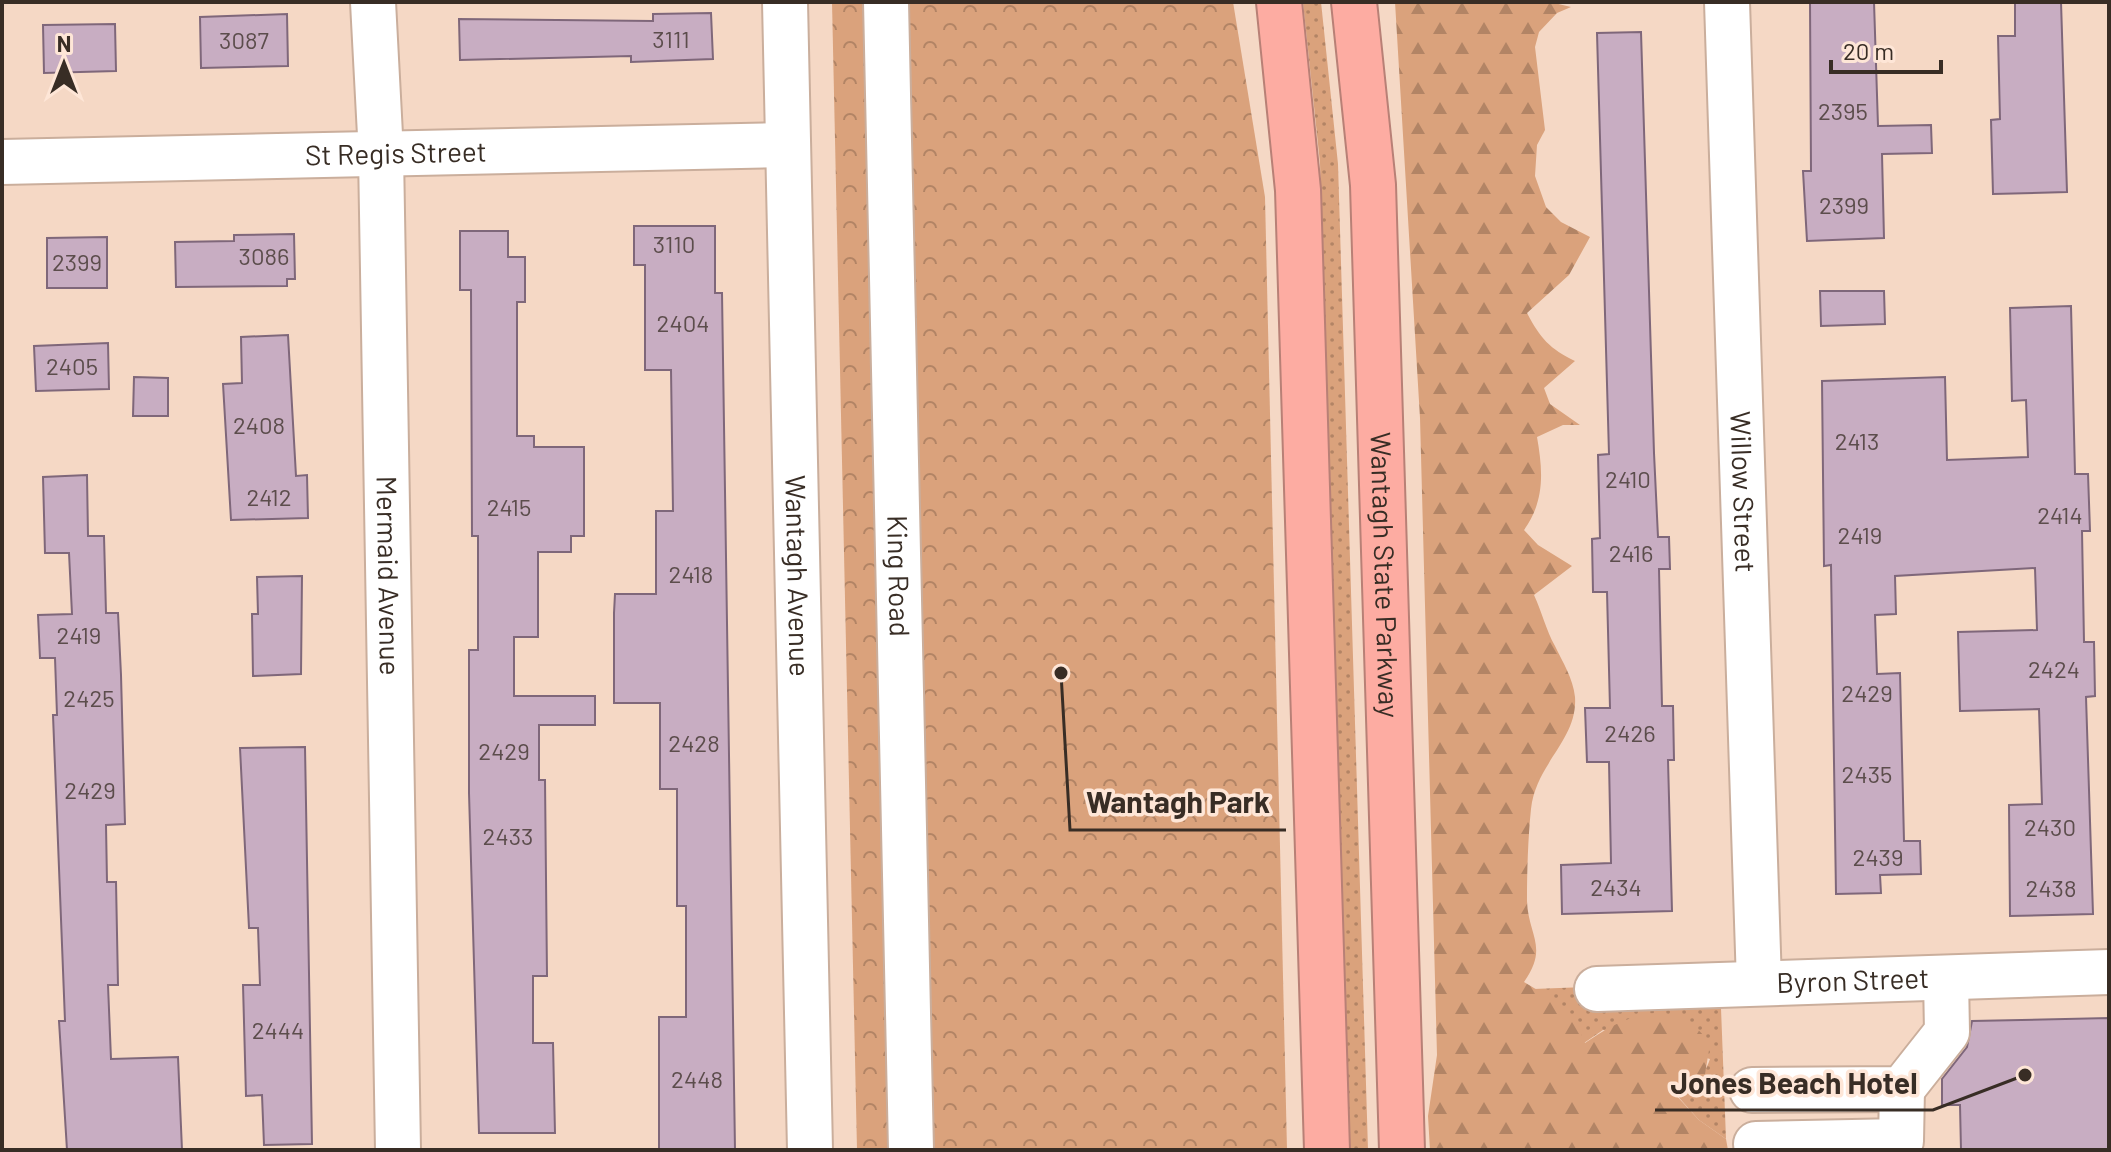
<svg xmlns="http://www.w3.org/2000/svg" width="2111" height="1152" font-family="Barlow,sans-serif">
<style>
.grass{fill:url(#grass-dots)}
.forest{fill:url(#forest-firs)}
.park{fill:url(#park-crowns)}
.building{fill:#c8adc2;stroke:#7f677a;stroke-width:2}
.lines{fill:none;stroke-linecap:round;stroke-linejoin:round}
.minor-casing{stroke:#caae9c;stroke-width:48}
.highway-casing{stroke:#b88076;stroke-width:48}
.minor{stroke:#fff;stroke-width:44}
.highway{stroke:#fdaca2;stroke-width:44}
.labels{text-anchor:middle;stroke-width:7;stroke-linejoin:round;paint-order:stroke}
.number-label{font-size:24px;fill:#5c4d4c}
.street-label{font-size:28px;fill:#382d25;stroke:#fee6d7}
.leader{fill:none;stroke:#382d25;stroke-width:3}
.callout-dot{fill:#382d25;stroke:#fee6d7;stroke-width:3}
.callout-label{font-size:30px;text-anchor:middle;font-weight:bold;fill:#382d25;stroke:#fee6d7;stroke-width:7;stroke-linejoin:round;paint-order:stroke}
</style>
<defs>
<pattern id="grass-dots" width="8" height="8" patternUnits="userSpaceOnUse" patternTransform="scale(2)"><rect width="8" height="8" fill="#daa27c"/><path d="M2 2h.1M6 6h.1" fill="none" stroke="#b28465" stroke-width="1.8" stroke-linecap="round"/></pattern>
<pattern id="forest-firs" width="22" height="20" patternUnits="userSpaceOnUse" patternTransform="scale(2)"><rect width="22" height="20" fill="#daa27c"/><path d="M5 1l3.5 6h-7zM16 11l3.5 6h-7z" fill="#b28465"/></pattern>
<pattern id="park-crowns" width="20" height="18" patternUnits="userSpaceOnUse" patternTransform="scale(2)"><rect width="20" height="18" fill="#daa27c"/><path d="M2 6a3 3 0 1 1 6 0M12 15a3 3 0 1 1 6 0" fill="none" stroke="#b28465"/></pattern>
</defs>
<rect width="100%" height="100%" fill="#f5d8c5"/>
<g class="grass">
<polygon points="1303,2 1321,2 1338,164 1368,1150 1350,1150 1320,163"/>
<path d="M1720,982L1726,1139L1699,1120L1673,1091C1692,1084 1703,1080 1710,1059L1603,1030L1584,1043L1533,989Z"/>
</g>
<path class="forest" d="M1395,2H1550L1571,7L1557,13L1539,32L1535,47L1545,130L1537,145L1535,176L1546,207L1561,222L1590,237L1569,275L1527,313C1540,338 1550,349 1575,361L1544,388L1550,404L1580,425H1563L1537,437C1543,471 1545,501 1524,530L1538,545L1572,566L1534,595C1542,612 1546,630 1555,646C1563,663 1573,678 1575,697C1578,740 1536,763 1531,809C1528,838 1527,871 1527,901C1528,935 1549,947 1524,982L1559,1003L1575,1019L1585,1043C1627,1014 1675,993 1710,1044L1705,1074L1673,1092L1699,1120L1726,1139L1728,1150H1430L1428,1116L1437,1055L1420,418Z"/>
<polygon class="park" points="832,2 1233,2 1265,197 1287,1150 857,1150"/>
<g class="building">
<polygon points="1810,2 1874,2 1878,126 1931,125 1932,153 1882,154 1884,238 1807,241 1803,171 1811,171"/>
<polygon points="2015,2 2061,2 2067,192 1993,194 1991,120 2000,119 1998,36 2015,36"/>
<polygon points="711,13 713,59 631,62 631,56 460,60 459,19 653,21 653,14"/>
<polygon points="287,14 288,66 201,68 200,17"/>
<polygon points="115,24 116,71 44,73 43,25"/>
<polygon points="1641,32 1654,453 1658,537 1669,537 1670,569 1659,569 1662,706 1673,706 1674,760 1668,760 1672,911 1562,914 1561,865 1611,863 1609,762 1587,762 1585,708 1610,708 1607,592 1593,592 1592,539 1600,538 1598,455 1609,454 1597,33"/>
<polygon points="634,226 715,226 715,293 722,293 735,1150 659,1150 659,1017 686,1017 686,906 677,906 677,789 660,789 660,703 614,703 614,613 615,594 656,594 656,511 673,511 671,370 645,370 645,265 634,265"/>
<polygon points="460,231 508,231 508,257 525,257 525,302 517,302 517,436 534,436 534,447 584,447 584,536 571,536 571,552 538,552 538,637 514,637 514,696 595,696 595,725 539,725 539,780 545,780 547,976 533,976 533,1043 553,1043 555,1133 479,1133 469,793 469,650 478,650 478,536 472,536 471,290 460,290"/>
<polygon points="294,234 295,279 287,279 287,286 176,287 175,242 234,241 234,235"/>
<polygon points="107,237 107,288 47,288 47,238"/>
<polygon points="1820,291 1884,291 1885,324 1821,326"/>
<polygon points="2071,306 2075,474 2088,474 2090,531 2082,531 2084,642 2094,642 2095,696 2086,697 2093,914 2010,916 2009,805 2042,804 2039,709 1960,711 1958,632 2037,630 2035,568 1895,576 1896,614 1875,615 1877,674 1900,673 1904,841 1920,841 1921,874 1880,875 1881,893 1836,894 1831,565 1824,566 1822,381 1945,377 1947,460 2028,457 2026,400 2012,401 2010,308"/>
<polygon points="288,335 296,476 307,475 308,518 231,520 223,384 242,383 241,337"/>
<polygon points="108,343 109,389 36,391 34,346"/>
<polygon points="134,377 168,378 168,416 133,416"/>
<polygon points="87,475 88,536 104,536 106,613 118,613 121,675 125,824 106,825 107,882 116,882 118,985 108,985 111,1059 178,1057 182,1150 67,1150 59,1021 65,1021 53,715 57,715 55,658 40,658 38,615 72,614 69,553 45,553 43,477"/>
<polygon points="302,576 301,674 253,676 252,614 258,614 257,577"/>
<polygon points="305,747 312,1144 264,1145 262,1095 246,1096 243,985 260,985 258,928 249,928 240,748"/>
<polygon points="2109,1018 2109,1150 1961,1150 1960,1105 1942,1105 1942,1079 1967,1047 1972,1021"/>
</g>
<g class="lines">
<defs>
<g id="minor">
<path id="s1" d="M373,2L381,154L398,1150"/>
<path id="s2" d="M785,2L810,1150"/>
<path id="s3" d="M886,2L911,1150"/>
<path id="s4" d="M1727,2L1759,983"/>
<path id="s5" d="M2,162L788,145"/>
<path id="s6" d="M1597,989L2109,972"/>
<polyline points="1752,1090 1902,1089 1947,1032 1946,978"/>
<polyline points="1756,1144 1901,1141 1902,1089"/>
</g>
<g id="highway">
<polyline points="1279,2 1298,190 1327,1150"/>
<path id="s7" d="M1354,2L1373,185L1402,1150"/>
</g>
</defs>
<use href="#minor" class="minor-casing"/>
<use href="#highway" class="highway-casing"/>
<use href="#minor" class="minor"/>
<use href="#highway" class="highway"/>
</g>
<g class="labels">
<g class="number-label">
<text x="671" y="48">3111</text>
<text x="244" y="49">3087</text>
<text x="1843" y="120">2395</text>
<text x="1844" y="214">2399</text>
<text x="674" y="253">3110</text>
<text x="264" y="265">3086</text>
<text x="77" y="271">2399</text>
<text x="683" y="332">2404</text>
<text x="72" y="375">2405</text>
<text x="259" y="434">2408</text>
<text x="1857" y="450">2413</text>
<text x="1628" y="488">2410</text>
<text x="269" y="506">2412</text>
<text x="509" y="516">2415</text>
<text x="2060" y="524">2414</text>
<text x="1860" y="544">2419</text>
<text x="1631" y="562">2416</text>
<text x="691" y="583">2418</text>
<text x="79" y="644">2419</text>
<text x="2054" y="678">2424</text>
<text x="1867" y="702">2429</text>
<text x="89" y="707">2425</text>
<text x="1630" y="742">2426</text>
<text x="694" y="752">2428</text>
<text x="504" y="760">2429</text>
<text x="1867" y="783">2435</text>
<text x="90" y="799">2429</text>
<text x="2050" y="836">2430</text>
<text x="508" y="845">2433</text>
<text x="1878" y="866">2439</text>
<text x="1616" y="896">2434</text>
<text x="2051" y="897">2438</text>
<text x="278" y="1039">2444</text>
<text x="697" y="1088">2448</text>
</g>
<g class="street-label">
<text dy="10" stroke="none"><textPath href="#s5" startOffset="394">St Regis Street</textPath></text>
<text dy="10" stroke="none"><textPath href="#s4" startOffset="490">Willow Street</textPath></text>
<text dy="10" stroke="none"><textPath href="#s1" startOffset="574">Mermaid Avenue</textPath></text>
<text dy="10" stroke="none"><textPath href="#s2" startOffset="574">Wantagh Avenue</textPath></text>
<text dy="10" stroke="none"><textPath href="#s3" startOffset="574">King Road</textPath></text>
<text dy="10" stroke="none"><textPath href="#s7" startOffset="574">Wantagh State Parkway</textPath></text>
<text dy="10" stroke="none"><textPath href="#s6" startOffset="256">Byron Street</textPath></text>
</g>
</g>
<path class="leader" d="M1061 673L1070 830H1286M2025 1075L1933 1110H1655"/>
<g class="callout-dot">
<circle cx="1061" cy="673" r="8"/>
<circle cx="2025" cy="1075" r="8"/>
</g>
<g class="callout-label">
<text x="1178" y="813">Wantagh Park</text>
<text x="1794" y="1094">Jones Beach Hotel</text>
</g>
<rect width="2111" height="1152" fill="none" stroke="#382d25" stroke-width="8"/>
<g transform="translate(64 64)" stroke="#fee6d7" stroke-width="6" paint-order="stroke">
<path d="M0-6L14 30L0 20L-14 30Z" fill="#382d25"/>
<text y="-12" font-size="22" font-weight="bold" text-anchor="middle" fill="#382d25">N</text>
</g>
<path d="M1831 60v12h110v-12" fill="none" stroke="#382d25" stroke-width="4"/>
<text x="1843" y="60" font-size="24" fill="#382d25" stroke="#fee6d7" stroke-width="6" paint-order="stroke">20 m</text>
</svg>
